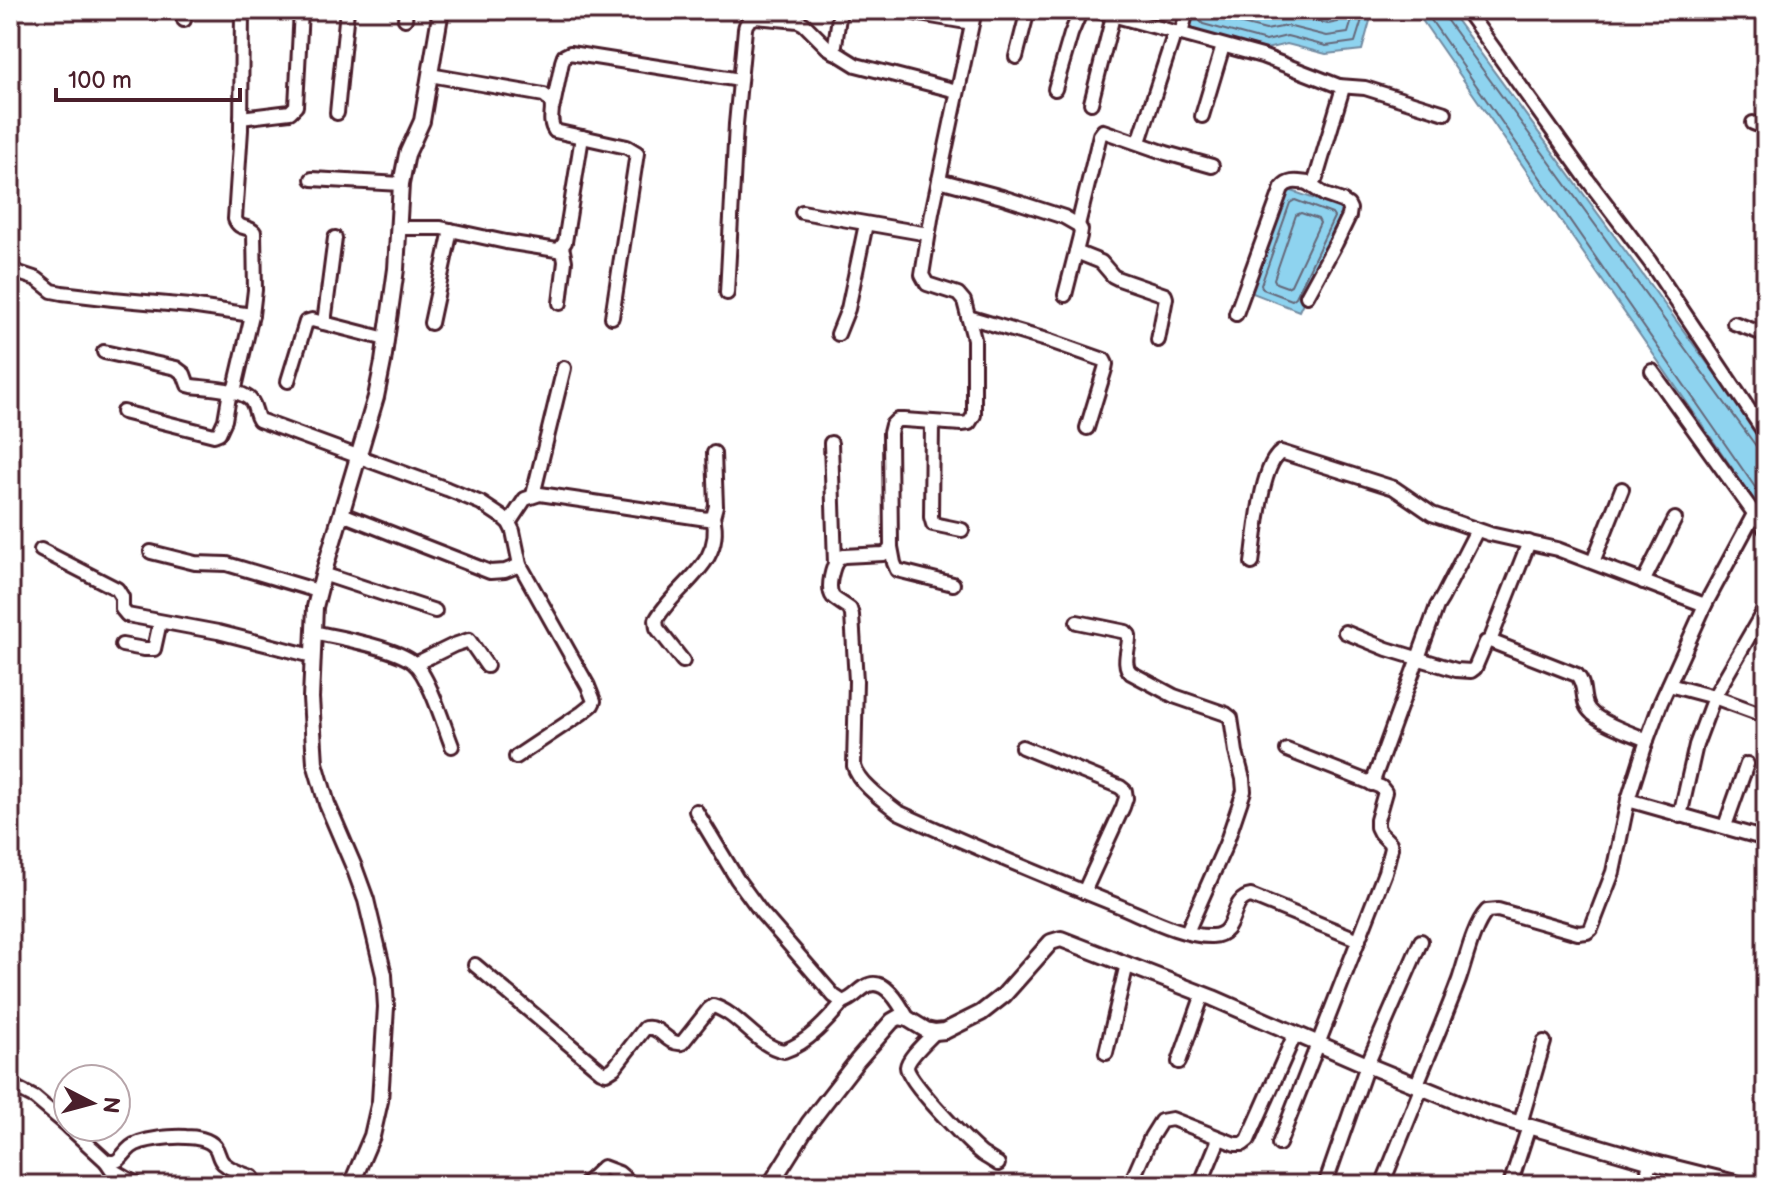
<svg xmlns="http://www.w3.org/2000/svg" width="1776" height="1195" font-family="'Balsamiq Sans',sans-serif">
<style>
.water{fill:#8ed3ef;stroke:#738ba1;stroke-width:2}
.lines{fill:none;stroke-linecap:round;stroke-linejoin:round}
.shore{stroke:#656779;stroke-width:2}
.minor-casing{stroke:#4a1f2b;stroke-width:18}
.tertiary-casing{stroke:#4a1f2b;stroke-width:20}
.minor{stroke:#fff;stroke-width:12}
.tertiary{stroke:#fff;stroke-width:14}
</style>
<rect width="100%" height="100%" fill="#fff"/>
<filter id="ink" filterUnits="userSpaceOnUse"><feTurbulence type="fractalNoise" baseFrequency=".0125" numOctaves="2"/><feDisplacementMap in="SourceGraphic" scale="16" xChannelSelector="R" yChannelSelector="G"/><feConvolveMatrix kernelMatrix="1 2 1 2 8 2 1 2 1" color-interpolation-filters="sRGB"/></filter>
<g filter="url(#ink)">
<g class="water">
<polygon points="1194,10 1373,10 1362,50 1326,54 1287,44 1266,49 1189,29"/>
<polygon points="1415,10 1449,10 1746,416 1766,446 1766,517"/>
<polygon points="1286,189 1347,210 1299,311 1250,292"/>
</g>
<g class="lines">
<g class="shore">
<polyline points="1201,10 1200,21 1203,24 1266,41 1287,36 1326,46 1355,42 1365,10"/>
<polyline points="1212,10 1214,17 1266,30 1287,26 1327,36 1348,33 1355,10"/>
<polyline points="1235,10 1266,18 1287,14 1328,24 1338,22 1342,10"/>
<polyline points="1424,10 1766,503"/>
<polyline points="1444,10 1445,18 1756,446 1761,449 1766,450"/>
<polygon points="1295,200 1332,214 1334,217 1296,297 1292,300 1263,289 1261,285 1290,203"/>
<polygon points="1301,213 1318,219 1320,223 1291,285 1287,287 1276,283 1274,279 1296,215"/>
</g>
<defs>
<g id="minor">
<polyline points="182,10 184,20"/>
<polyline points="896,10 972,23"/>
<path d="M975,10L932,213L922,275L927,284L958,294L964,301L974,339V415L969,423L962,424L904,420H897L892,425L890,433L891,547L888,552L883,554L844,556L838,558C833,566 826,588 833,597C837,601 845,605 850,609L852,615L856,681L854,766C858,783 884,801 898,812C971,846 1044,876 1119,906C1146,917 1183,937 1212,936C1239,935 1228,899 1251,896L1359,940"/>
<path d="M1094,10L1262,56L1339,86L1342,91L1316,178L1312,183C1301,183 1290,178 1282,188L1236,314"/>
<polyline points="1466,10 1587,179 1650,262 1766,435"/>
<polyline points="405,19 406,10"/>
<polyline points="1181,34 1187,10"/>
<polyline points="834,52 840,10"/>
<polyline points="1016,57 1028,10"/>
<path d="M430,75L544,95C560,106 545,117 555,131L627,147L637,153L612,317"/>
<polyline points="1339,86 1365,88 1445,113"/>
<polyline points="1055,89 1071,34 1081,10"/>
<polyline points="1091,103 1113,16"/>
<polyline points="553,106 562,62 564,56 570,53 740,80"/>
<polyline points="337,113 347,10"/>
<polyline points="1202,116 1223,46"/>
<polyline points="241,118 290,112 296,106 301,10"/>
<polyline points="1753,123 1766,128"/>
<polyline points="1139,142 1175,32"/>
<polyline points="312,179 401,184"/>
<polyline points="939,180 1002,197 1064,217 1078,225 1081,230 1080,236 1065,295"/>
<polyline points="802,212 928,234"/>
<polyline points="1078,225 1100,135 1103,131 1166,153 1212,166"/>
<polyline points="398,228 441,228 506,242 563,251 565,261 560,303"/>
<polyline points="560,249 565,242 582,137"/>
<polyline points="1076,252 1101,262 1113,276 1119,279 1165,295 1166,298 1158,340"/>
<polyline points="10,270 37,279 52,291 62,293 113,299 190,306 252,315"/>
<path d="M727,293L736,124L745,29C746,22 749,20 756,17L798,21L804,24L827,47L856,65L957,91"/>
<polyline points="1307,296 1336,243 1349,216 1350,209 1348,205 1342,201 1325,195 1307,183"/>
<polyline points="968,317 1050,341 1104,360 1106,364 1105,369 1087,428"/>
<polyline points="324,323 335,238"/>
<polyline points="431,323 451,230"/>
<polyline points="1734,323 1766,335"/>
<polyline points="838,334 848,309 866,224"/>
<path d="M104,352L176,368L184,374L188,385L192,386C206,388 245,389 252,402C256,408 255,414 259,420L447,489L481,503L502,517L509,523L513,531L520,565L588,686L594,701L592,705L582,713L516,757"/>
<polyline points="1652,371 1766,530"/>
<polyline points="288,381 306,322 312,320 386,339"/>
<path d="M234,392L252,315L255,290L254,232C247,225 239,230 235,219L241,130L242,10"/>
<polyline points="123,412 214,435 219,433 225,420 230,391"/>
<polyline points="932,422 931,517 933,524 962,530"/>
<polyline points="831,443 835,564"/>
<polyline points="533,495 564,368"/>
<polyline points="342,514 490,572 505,571 520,565"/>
<polyline points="509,523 525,499 540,494 707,519 713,517 716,506 714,453"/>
<polyline points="891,547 894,563 897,570 953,584"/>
<polyline points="41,550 117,589 122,597 122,609 127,615 218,632 312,656"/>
<polyline points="151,552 195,563 227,564 318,591"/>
<polyline points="1593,562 1622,489"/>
<path d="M1252,563C1256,537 1260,466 1281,452L1394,488L1432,514L1490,534L1557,549L1705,605"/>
<polyline points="323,574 435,611"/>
<polyline points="1643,582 1675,519"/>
<polyline points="1766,607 1714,697 1766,716"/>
<path d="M1077,622L1126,632L1129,635C1130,647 1121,664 1131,673L1174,696L1226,714L1231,718L1236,752L1243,779L1244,791L1226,844L1187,932"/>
<path d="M313,632C337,637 397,648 414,663C429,676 444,726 452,746"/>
<path d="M1345,632L1387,649L1456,670L1471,671L1475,668L1486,642L1490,641L1577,675C1585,684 1582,694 1586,705C1592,721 1631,733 1647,740"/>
<polyline points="1490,641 1529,542"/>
<polyline points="122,645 144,649 154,649 160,622"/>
<path d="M683,661L657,628L656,620C676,584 725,564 713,517"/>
<polyline points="415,664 454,645 469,640 487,666"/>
<polyline points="1669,685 1714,697 1696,745 1680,816"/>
<polyline points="1022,747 1120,787 1125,791 1126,798 1123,807 1084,892"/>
<polyline points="1372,784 1437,606 1442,598 1477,530"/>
<polyline points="1628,800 1766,839"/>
<path d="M696,811L737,879L761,912L834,996L843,1002C853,999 857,992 865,987C884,974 901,1006 908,1019"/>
<polyline points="1725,826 1747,764"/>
<path d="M475,965L601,1071L606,1073L614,1068L645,1028C661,1025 666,1045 682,1043L709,1009L713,1006C740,1014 756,1046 784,1051C808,1043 828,1020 843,1002"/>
<path d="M935,1032C928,1040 908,1057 907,1067C907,1081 969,1143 982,1154C987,1157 993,1161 998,1164"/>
<polyline points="1106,1053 1127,964"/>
<polyline points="1179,1062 1203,994"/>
<path d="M1417,1084C1431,1049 1446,1015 1459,980C1466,960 1473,926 1487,911L1498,910L1578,933L1587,932L1591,929L1613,872L1628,800L1647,740L1661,702L1705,605L1754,514"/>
<polyline points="10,1085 35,1098 68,1126"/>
<polyline points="1520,1124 1544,1042"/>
<path d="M69,1127L106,1161C120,1165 121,1155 131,1147C141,1139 173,1136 186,1137C195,1137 209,1139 215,1147C219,1152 218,1158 223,1163C231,1170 242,1174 252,1177L257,1185"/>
<polyline points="1279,1144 1385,872 1391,848 1390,843 1380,833 1377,827 1377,820 1385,792 1381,787 1287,750"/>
<polyline points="106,1161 112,1170 138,1185"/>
<polyline points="776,1176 784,1185"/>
<polyline points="584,1185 603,1167 619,1173 633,1185"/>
<polyline points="1130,1185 1151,1137 1161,1121 1172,1119 1235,1144 1243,1144 1248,1140 1295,1034"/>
<polyline points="1200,1185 1219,1139"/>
<polyline points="1325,1185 1367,1065 1421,941"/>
<polyline points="1382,1185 1422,1086"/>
<polyline points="1510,1185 1529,1126"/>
<polyline points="1645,1185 1650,1162"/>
</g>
<g id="tertiary">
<polyline points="351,1185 372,1136 380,1101 386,1007 384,975 366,900 354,867 327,804 315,763 311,698 315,607 325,568 376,397 383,362 396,269 401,184 407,154 422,121 441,10"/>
<polyline points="770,1185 809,1123 857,1061 892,1021 899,1017 908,1019 926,1030 935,1032 945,1031 981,1013 1004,995 1051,942 1061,939 1213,998 1367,1065 1487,1114 1655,1163 1743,1185"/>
</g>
</defs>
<use href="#minor" class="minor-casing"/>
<use href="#tertiary" class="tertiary-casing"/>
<use href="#minor" class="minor"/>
<use href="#tertiary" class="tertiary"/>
</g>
</g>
<rect width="1776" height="1195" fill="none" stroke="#fff" stroke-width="40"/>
<rect x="20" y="20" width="1736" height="1155" fill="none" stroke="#4a1f2b" stroke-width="3" filter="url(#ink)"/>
<g transform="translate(92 1103) rotate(96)"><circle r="38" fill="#ffffff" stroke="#b7a5aa" stroke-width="2"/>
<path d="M0-6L14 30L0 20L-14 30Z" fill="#4a1f2b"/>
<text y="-12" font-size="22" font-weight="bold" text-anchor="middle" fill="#4a1f2b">N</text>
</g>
<path d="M56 88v12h184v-12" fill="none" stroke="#4a1f2b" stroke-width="4"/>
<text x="68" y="88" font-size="24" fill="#4a1f2b" stroke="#ffffff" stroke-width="6" paint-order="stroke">100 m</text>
</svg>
